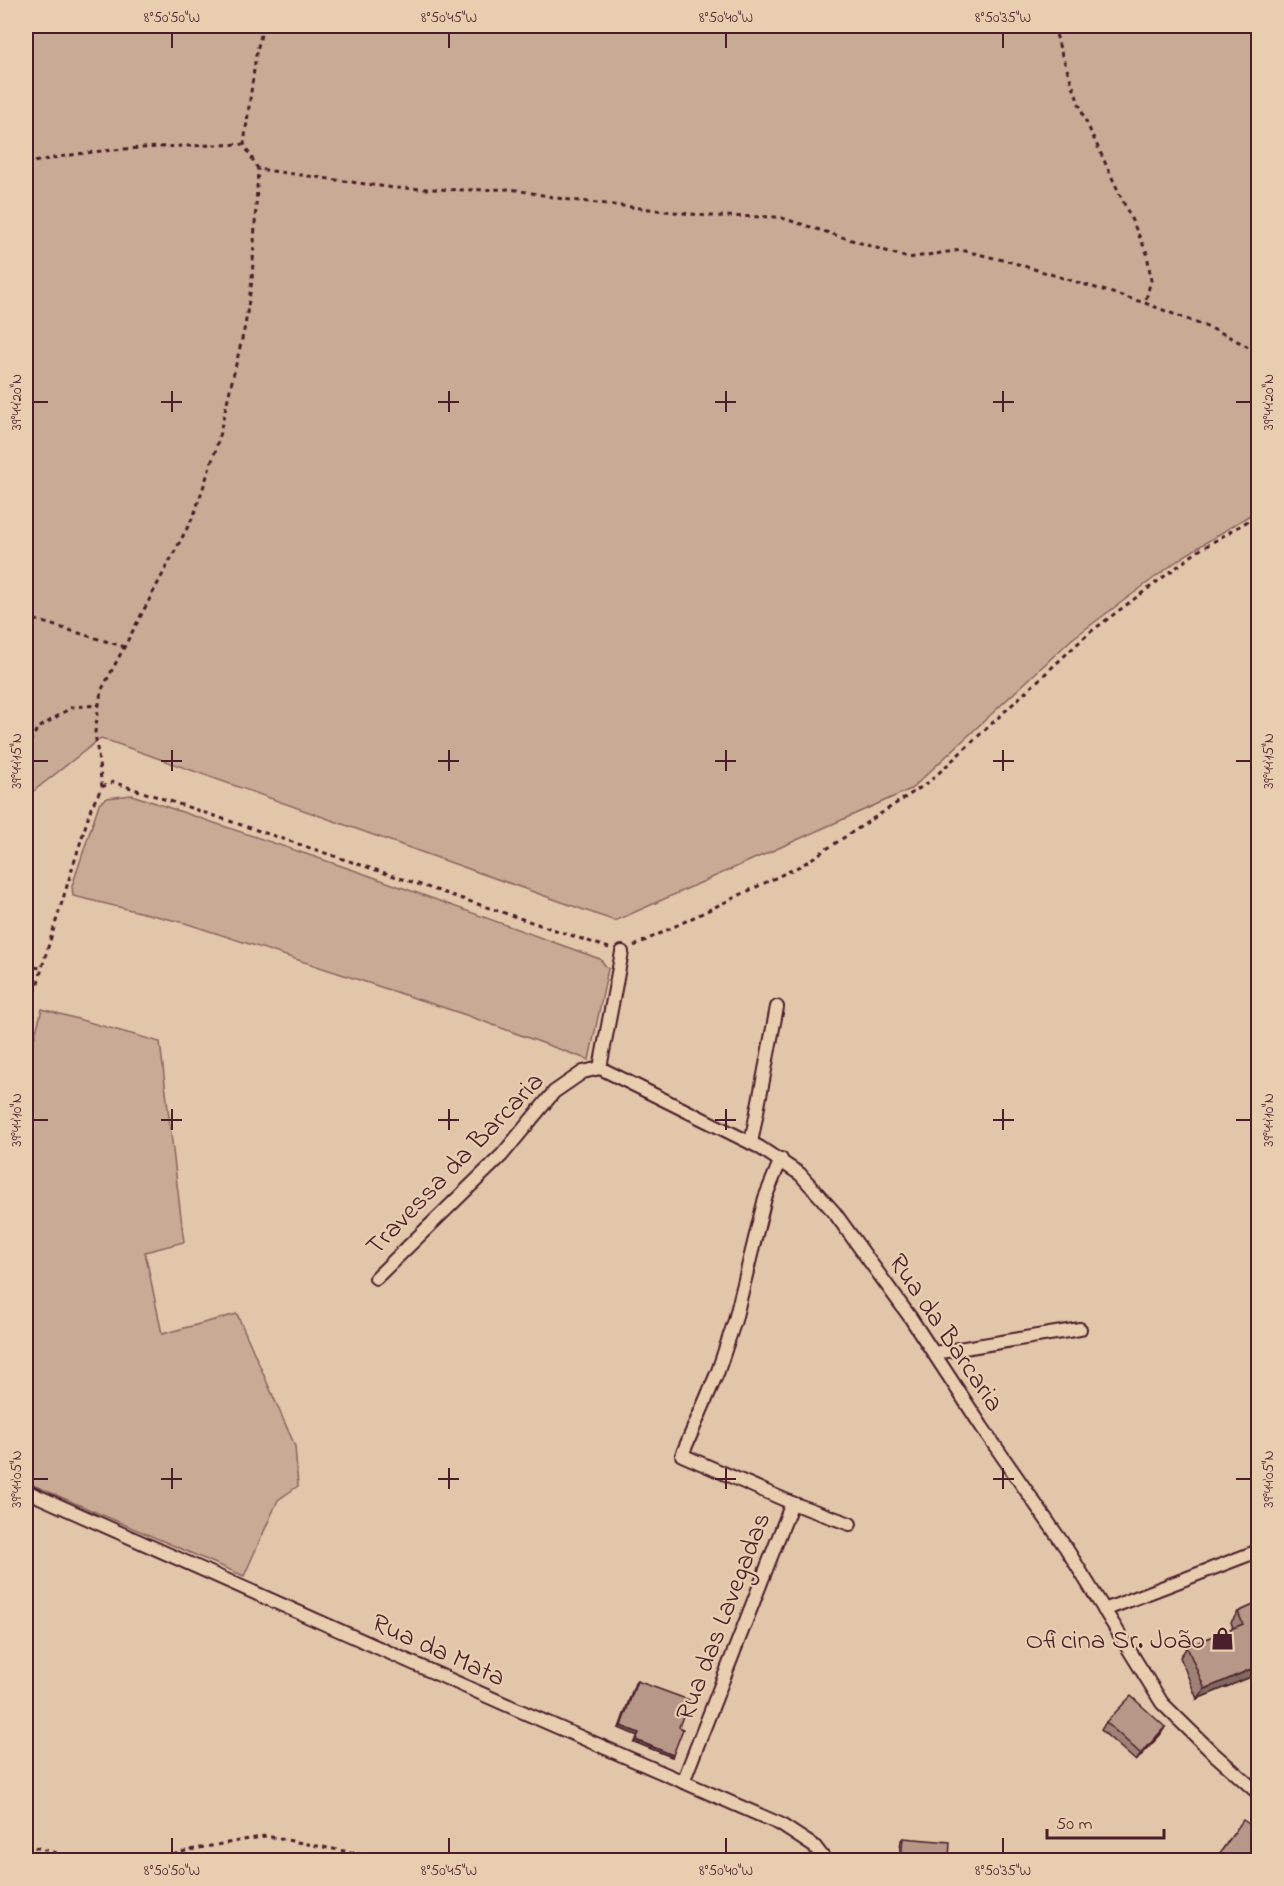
<svg xmlns="http://www.w3.org/2000/svg" width="1284" height="1886" font-family="'Indie Flower',sans-serif">
<style>
.green{fill:#c9aa94;stroke:#8a6460;stroke-width:1.5}
.lines{fill:none;stroke-linecap:round;stroke-linejoin:round}
.street-casing{stroke:#4a1f2b;stroke-width:16}
.path{stroke:#4a1f2b;stroke-width:3;stroke-dasharray:4.5 4.5;stroke-linecap:butt}
.street{stroke:#e8cdaf;stroke-width:12}
.wall{fill:#9d8274;stroke:#4a1f2b;stroke-width:1.5}
.shaded-wall{fill:#806a5e;stroke:#4a1f2b;stroke-width:1.5}
.building{fill:#b79787;stroke:#4a1f2b;stroke-width:1.5}
.ticks{fill:none;stroke:#4a1f2b;stroke-width:2}
.labels{text-anchor:middle;stroke-width:4.5;stroke-linejoin:round;paint-order:stroke}
.street-label{font-size:27px;fill:#4a1f2b;stroke:#e8cdaf}
.poi-label{font-size:27px;fill:#4a1f2b;stroke:#e8cdaf;text-anchor:end}
.neatline{fill:none;stroke:#4a1f2b;stroke-width:2}
.ticks-label{font-size:15px;text-anchor:middle;fill:#4a1f2b}
</style>
<rect width="100%" height="100%" fill="#e2c6aa"/>
<filter id="ink" filterUnits="userSpaceOnUse"><feTurbulence type="fractalNoise" baseFrequency=".0167" numOctaves="2"/><feDisplacementMap in="SourceGraphic" scale="12" xChannelSelector="R" yChannelSelector="G"/><feConvolveMatrix kernelMatrix="1 2 1 2 8 2 1 2 1" color-interpolation-filters="sRGB"/></filter>
<g filter="url(#ink)">
<g class="green">
<polygon points="26,26 1258,26 1258,510 1181,558 1072,639 911,789 615,921 101,738 26,797"/>
<polygon points="132,795 359,872 600,959 608,969 589,1060 463,1014 185,923 73,896 72,886 99,804 107,798"/>
<polygon points="42,1009 160,1042 184,1242 145,1252 162,1334 237,1314 295,1446 298,1486 278,1500 244,1576 26,1482 26,1069"/>
</g>
<g class="lines">
<defs>
<g id="street">
<polyline points="600,1068 759,1147 800,1174 834,1212 910,1317 982,1427 1066,1548 1162,1703 1213,1753 1258,1793"/>
<polyline points="600,1068 622,952"/>
<polyline points="751,1143 777,1007"/>
<polyline points="376,1278 502,1155 554,1092 583,1072 600,1068"/>
<polyline points="934,1353 1080,1329"/>
<polyline points="26,1491 516,1709 780,1824 815,1847 825,1860"/>
<polyline points="792,1503 850,1524"/>
<polyline points="1104,1610 1258,1551"/>
<polyline points="683,1782 792,1503 682,1455 718,1371 735,1320 765,1198 781,1159"/>
</g>
</defs>
<use href="#street" class="street-casing"/>
<g class="path">
<polyline points="263,26 256,55 244,144 258,169 394,188 465,190 511,189 563,199 708,216 779,217 908,258 961,250 1011,262 1145,303 1220,332 1258,352"/>
<polyline points="1054,26 1060,49 1083,115 1147,253 1151,280 1145,303"/>
<path d="M26,164C98,146 170,147 244,144"/>
<polyline points="26,617 125,647"/>
<polyline points="26,750 37,729 72,707 99,705"/>
<polyline points="102,787 95,732 101,691 194,515 216,449 245,326 252,280 258,169"/>
<polyline points="634,946 802,865 929,782 1089,633 1198,551 1258,515"/>
<polyline points="26,966 42,968"/>
<polyline points="26,1027 45,957 91,808 102,787 113,782 609,948"/>
<polyline points="26,1845 85,1860"/>
<polyline points="156,1860 189,1850 266,1836 390,1860"/>
</g>
<use href="#street" class="street"/>
</g>
<g class="wall">
<polygon points="1258,1603 1258,1674 1197,1699 1180,1657 1187,1647 1233,1628 1231,1622 1238,1612"/>
<polygon points="637,1681 679,1727 673,1755 672,1757 634,1742 638,1736 619,1728 635,1683"/>
<polygon points="1106,1722 1165,1727 1160,1735 1136,1761 1101,1730"/>
<polygon points="1238,1827 1258,1860 1215,1860"/>
<polygon points="903,1838 949,1860 899,1860 901,1840"/>
</g>
<g class="shaded-wall">
<polygon points="1258,1666 1258,1674 1197,1699 1205,1689"/>
<polygon points="621,1726 639,1733 638,1736 619,1728"/>
<polygon points="1165,1727 1160,1735 1136,1761 1141,1754"/>
<polygon points="636,1740 673,1755 672,1757 634,1742"/>
</g>
<g class="building">
<polygon points="1258,1603 1258,1666 1205,1689 1187,1647 1243,1624 1238,1612"/>
<polygon points="637,1681 689,1700 679,1727 683,1729 673,1755 636,1740 639,1733 621,1726"/>
<polygon points="1131,1696 1165,1727 1141,1754 1106,1722"/>
<polygon points="1243,1820 1258,1830 1258,1860 1225,1860 1218,1856"/>
<polygon points="903,1838 950,1842 949,1860 901,1860"/>
</g>
</g>
<path class="ticks" d="M172,33V48M449,33V48M726,33V48M1003,33V48M172,391V412M449,391V412M726,391V412M1003,391V412M33,402H48M161,402H182M438,402H459M715,402H736M993,402H1014M1236,402H1251M172,750V771M449,750V771M726,750V771M1003,750V771M33,761H48M161,761H182M438,761H459M715,761H736M993,761H1014M1236,761H1251M172,1109V1130M449,1109V1130M726,1109V1130M1003,1109V1130M33,1120H48M161,1120H182M438,1120H459M715,1120H736M993,1120H1014M1236,1120H1251M172,1468V1489M449,1468V1489M726,1468V1489M1003,1468V1489M33,1479H48M161,1479H182M438,1479H459M715,1479H736M993,1479H1014M1236,1479H1251M172,1838V1853M449,1838V1853M726,1838V1853M1003,1838V1853"/>
<defs>
<symbol id="shop-bare" viewBox="-9 -9 18 18"><path d="M-5-2.5h2.3a2.7 3.5 0 0 1 5.4 0H5L5.5 6h-11ZM-1.5-2.5h3a1.5 2.3 0 0 0-3 0Z" fill="#4a1f2b" stroke="#e8cdaf" stroke-width="2.5" paint-order="stroke"/></symbol>
</defs>
<g fill-rule="evenodd">
<use href="#shop-bare" x="1206" y="1622" width="33" height="33"/>
</g>
<g class="labels">
<g class="street-label">
<text transform="translate(454 1163) rotate(-46)" y="9">Travessa da Barcaria</text>
<text transform="translate(947 1332) rotate(56)" y="9">Rua da Barcaria</text>
<text transform="translate(722 1616) rotate(-69)" y="9">Rua das Lavegadas</text>
<text transform="translate(439 1649) rotate(24)" y="9">Rua da Mata</text>
</g>
<g class="poi-label">
<text x="1205" y="1648">Oficina Sr. João</text>
</g>
</g>
<rect width="1284" height="1886" fill="none" stroke="#e8cdaf" stroke-width="66"/>
<path d="M1047 1829v9h117v-9" fill="none" stroke="#4a1f2b" stroke-width="3"/>
<text x="1056" y="1829" font-size="18" fill="#4a1f2b" stroke="#e8cdaf" stroke-width="4.5" paint-order="stroke">50 m</text>
<rect x="33" y="33" width="1218" height="1820" class="neatline"/>
<g class="ticks-label">
<text x="172" y="22">8°50'50"W</text>
<text x="449" y="22">8°50'45"W</text>
<text x="726" y="22">8°50'40"W</text>
<text x="1003" y="22">8°50'35"W</text>
<text transform="translate(16 402) rotate(-90)" y="5">39°44'20"N</text>
<text transform="translate(1268 402) rotate(-90)" y="5">39°44'20"N</text>
<text transform="translate(16 761) rotate(-90)" y="5">39°44'15"N</text>
<text transform="translate(1268 761) rotate(-90)" y="5">39°44'15"N</text>
<text transform="translate(16 1120) rotate(-90)" y="5">39°44'10"N</text>
<text transform="translate(1268 1120) rotate(-90)" y="5">39°44'10"N</text>
<text transform="translate(16 1479) rotate(-90)" y="5">39°44'05"N</text>
<text transform="translate(1268 1479) rotate(-90)" y="5">39°44'05"N</text>
<text x="172" y="1875">8°50'50"W</text>
<text x="449" y="1875">8°50'45"W</text>
<text x="726" y="1875">8°50'40"W</text>
<text x="1003" y="1875">8°50'35"W</text>
</g>
</svg>
